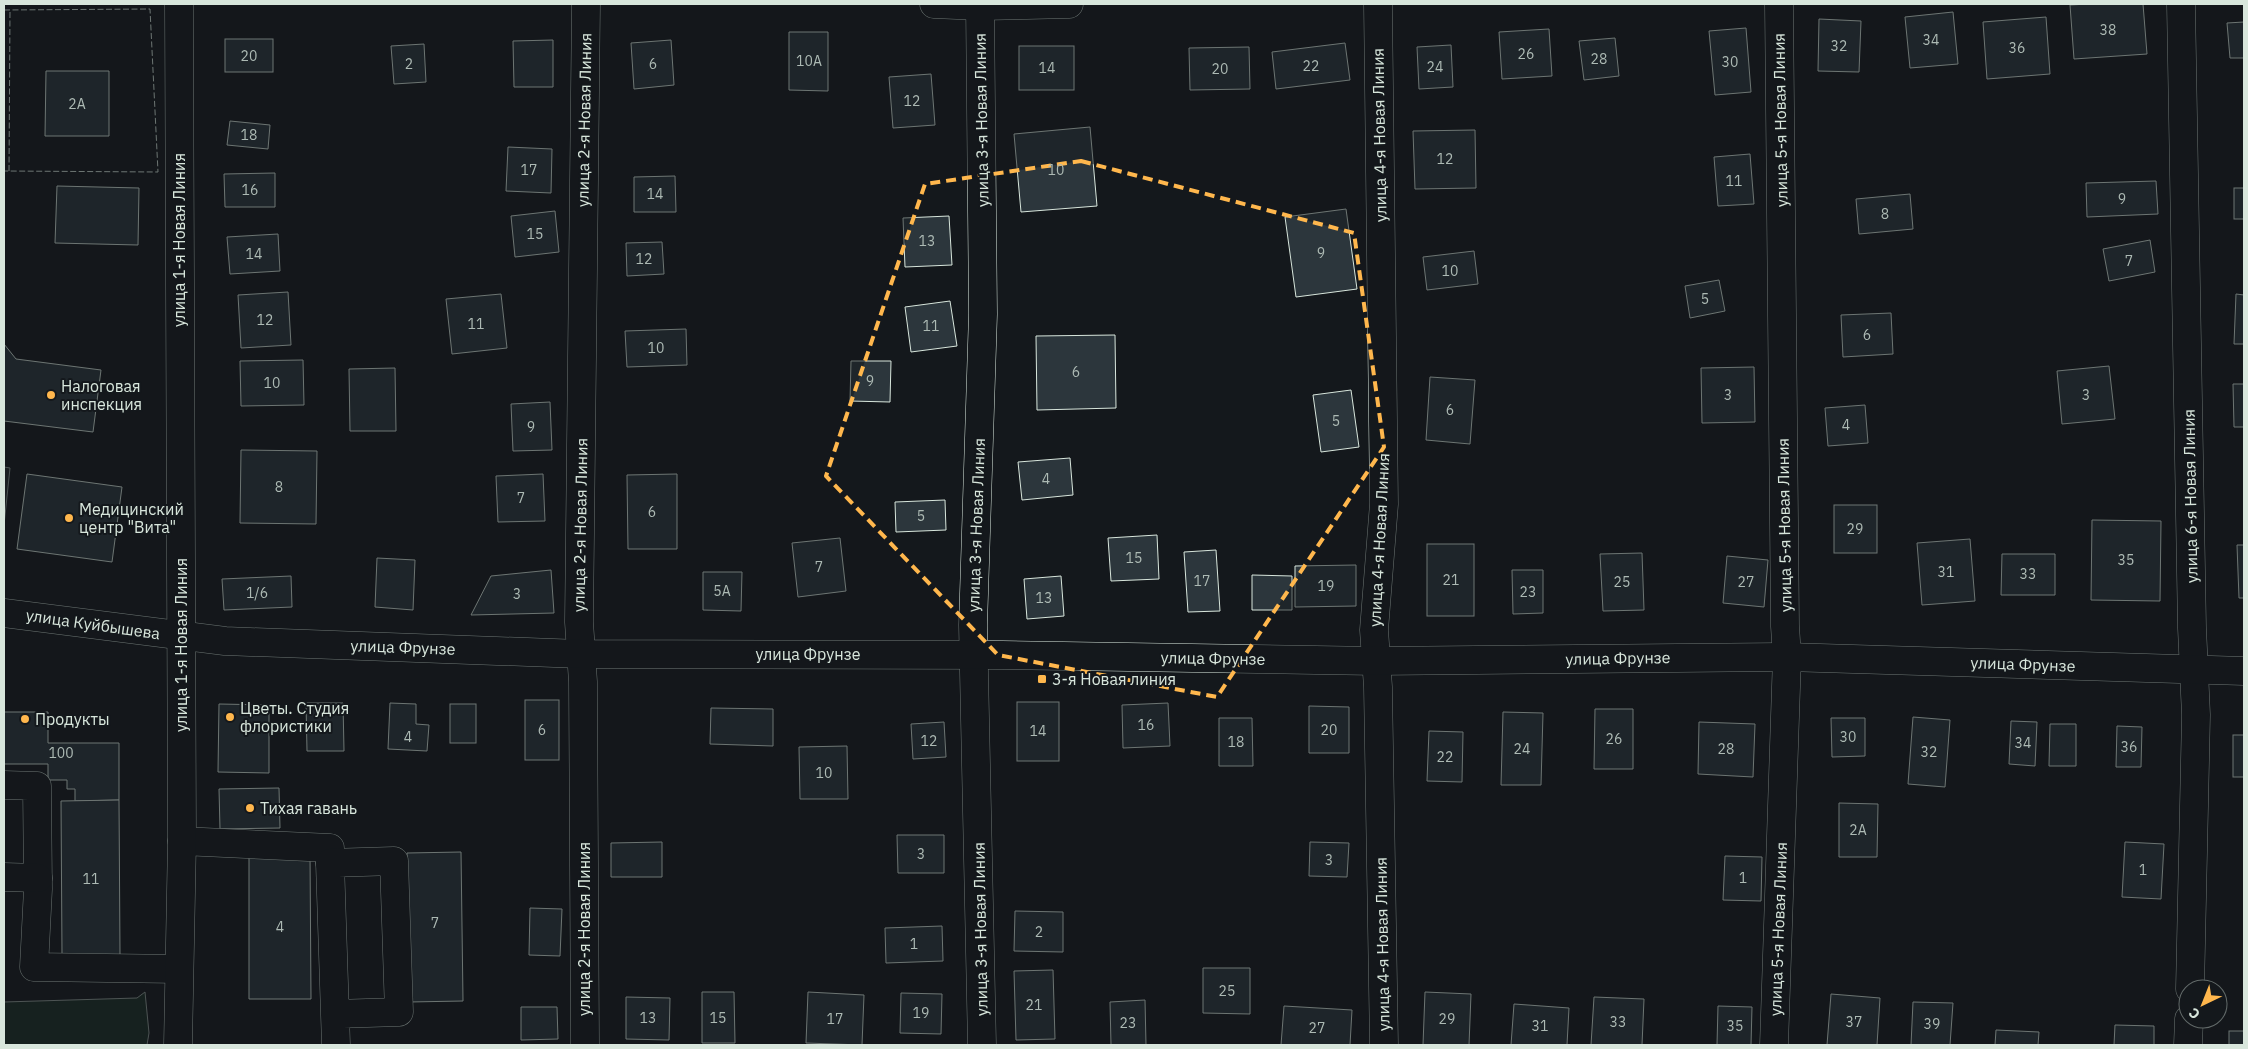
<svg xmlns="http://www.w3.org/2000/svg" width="2248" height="1049" font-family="'IBM Plex Sans',sans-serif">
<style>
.green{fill:#1a2d24;stroke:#939e99}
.parking{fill:#24282b;stroke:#939e99}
.building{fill:#2c363c;stroke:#d8e6dc}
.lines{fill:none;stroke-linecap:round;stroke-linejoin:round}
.minor-casing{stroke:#d8e6dc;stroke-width:29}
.major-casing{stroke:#d8e6dc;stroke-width:29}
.minor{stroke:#14181c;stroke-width:28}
.major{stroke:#14181c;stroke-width:28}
.fence{stroke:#d8e6dc;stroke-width:1;stroke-dasharray:6 2.5;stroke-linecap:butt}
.marked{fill:none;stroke:#ffb74d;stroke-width:4;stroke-dasharray:10 6;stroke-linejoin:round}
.poi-dot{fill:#ffb74d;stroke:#14181c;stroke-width:2}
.labels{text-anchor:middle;stroke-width:4;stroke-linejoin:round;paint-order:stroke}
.number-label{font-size:14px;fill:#adbab4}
.street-label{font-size:16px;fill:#d8e6dc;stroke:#14181c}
.poi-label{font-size:16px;fill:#d8e6dc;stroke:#14181c;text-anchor:start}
</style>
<rect width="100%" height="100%" fill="#14181c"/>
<polygon class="green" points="145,992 149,1033 147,1045 4,1045 4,1002 137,998"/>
<polygon class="parking" points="4,467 10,468 4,525"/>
<g class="building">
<polygon points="2088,4 2143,4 2147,54 2074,59 2070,5"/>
<polygon points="1953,12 1958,64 1910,68 1905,17"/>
<polygon points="2046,17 2050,74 1987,79 1983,22"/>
<polygon points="1819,19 1861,21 1859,72 1818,71"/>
<polygon points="2244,22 2244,58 2230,58 2227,23"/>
<polygon points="1746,28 1751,92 1715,95 1709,31"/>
<polygon points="1549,29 1552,76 1502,79 1499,32"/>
<polygon points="789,32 828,32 828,91 789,90"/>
<polygon points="1615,38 1619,76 1584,80 1579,41"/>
<rect x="225" y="39" width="48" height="33"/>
<polygon points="553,40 553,87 514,87 513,41"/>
<polygon points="671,40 674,85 634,89 631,43"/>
<polygon points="1345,43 1350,80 1276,89 1272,52"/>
<polygon points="424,44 426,82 394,84 391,46"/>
<polygon points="1451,45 1453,87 1419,89 1417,47"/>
<rect x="1019" y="46" width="55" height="44"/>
<polygon points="1249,47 1250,89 1190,90 1189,48"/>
<polygon points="46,71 109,71 109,136 45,136"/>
<polygon points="931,74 935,125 893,128 889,77"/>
<polygon points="230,121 270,125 268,149 227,145"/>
<polygon points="1090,127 1097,206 1021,212 1014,134"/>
<polygon points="1475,130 1476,188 1415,189 1413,131"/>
<polygon points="508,147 552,149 551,193 506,191"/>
<polygon points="1750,154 1754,204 1718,206 1714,157"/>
<polygon points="275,173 275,207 225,207 224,174"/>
<polygon points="675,176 676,212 634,212 634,177"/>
<polygon points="2156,181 2158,214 2087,217 2086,183"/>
<polygon points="57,186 139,188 138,245 55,243"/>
<rect x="2234" y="188" width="10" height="31"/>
<polygon points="1910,194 1913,229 1859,234 1856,199"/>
<polygon points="1346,209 1357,289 1296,297 1285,217"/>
<polygon points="555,211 559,252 515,257 511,216"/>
<polygon points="949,216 952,265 905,267 903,218"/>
<polygon points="278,234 280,271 230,274 227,237"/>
<polygon points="2150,240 2155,272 2109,281 2103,249"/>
<polygon points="662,242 664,274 627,276 626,243"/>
<polygon points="1474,251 1478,284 1427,290 1423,257"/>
<polygon points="1719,280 1725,311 1690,318 1685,286"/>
<polygon points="288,292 291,345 241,348 238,295"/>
<polygon points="501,294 507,348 452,354 446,299"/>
<polygon points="2236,294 2244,295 2244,344 2234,344"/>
<polygon points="950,301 957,346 911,352 905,307"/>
<polygon points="1891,313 1893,354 1843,357 1841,315"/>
<polygon points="686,329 687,365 627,367 625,331"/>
<polygon points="1115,335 1116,408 1037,410 1036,336"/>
<polygon points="4,344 16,359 101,370 93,432 4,421"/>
<polygon points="303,360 304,405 241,406 240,361"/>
<polygon points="851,361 891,361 890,402 850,401"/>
<polygon points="2109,366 2115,419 2062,424 2057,371"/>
<polygon points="1754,367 1755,422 1702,423 1701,368"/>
<polygon points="395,368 396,431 350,431 349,369"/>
<polygon points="1430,377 1475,380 1470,444 1426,440"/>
<polygon points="2233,384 2244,384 2244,427 2234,427"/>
<polygon points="1351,390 1359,447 1321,452 1313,395"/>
<polygon points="550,402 552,450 513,451 511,404"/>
<polygon points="1865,405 1868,443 1828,446 1825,408"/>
<polygon points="241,450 317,451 316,524 240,523"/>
<polygon points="1070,458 1073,495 1022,500 1018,462"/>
<polygon points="27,474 122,487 112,562 17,549"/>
<polygon points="543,474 545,521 498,522 496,476"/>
<polygon points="677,474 677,549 628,549 627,475"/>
<polygon points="945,500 946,530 896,532 895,502"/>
<rect x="1834" y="505" width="43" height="48"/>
<polygon points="2092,520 2161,521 2160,601 2091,600"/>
<polygon points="1157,535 1159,579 1111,581 1108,538"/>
<polygon points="840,538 846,591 798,597 792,543"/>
<polygon points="1970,539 1975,601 1922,605 1917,543"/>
<rect x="1427" y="544" width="47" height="72"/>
<polygon points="2237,545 2244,545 2244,598 2239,598"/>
<polygon points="1216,550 1220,611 1188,612 1184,552"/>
<polygon points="1642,553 1644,610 1603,611 1600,554"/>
<polygon points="2002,554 2055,554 2055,595 2001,595"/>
<polygon points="1727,556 1768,560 1764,607 1723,603"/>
<polygon points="377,558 415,560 413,610 375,607"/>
<polygon points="1356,565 1356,606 1295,607 1295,566"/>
<polygon points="551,570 554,613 471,615 491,576"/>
<polygon points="1512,570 1543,570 1543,613 1513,614"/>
<polygon points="703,572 742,572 741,611 703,610"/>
<polygon points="1252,575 1292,576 1292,610 1252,610"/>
<polygon points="291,576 292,607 224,610 222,579"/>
<polygon points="1061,576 1064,616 1027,619 1024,579"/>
<rect x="525" y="700" width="34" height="60"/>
<rect x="1017" y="702" width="42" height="59"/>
<polygon points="306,703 343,703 344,751 307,751"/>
<polygon points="390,703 416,704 416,724 429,725 427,751 388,749"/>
<polygon points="1168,703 1170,746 1123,748 1122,705"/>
<polygon points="219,704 269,705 269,773 218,772"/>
<rect x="450" y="704" width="26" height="39"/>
<polygon points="1309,706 1349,707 1349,753 1309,753"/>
<polygon points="711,708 773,709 773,746 710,744"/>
<polygon points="1595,709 1633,709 1633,769 1594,769"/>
<polygon points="4,712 48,712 48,743 119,743 119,800 75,801 75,789 67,789 67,780 48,780 48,764 4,764"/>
<polygon points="1503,712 1543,713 1541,785 1501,785"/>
<polygon points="1913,717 1950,720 1945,787 1908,784"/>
<polygon points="1219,718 1252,718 1253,766 1219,766"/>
<polygon points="1831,718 1865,718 1865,756 1832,757"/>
<polygon points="2011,721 2037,722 2035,766 2009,764"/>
<polygon points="944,722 946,757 913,759 911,724"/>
<polygon points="1699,722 1755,724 1753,777 1698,774"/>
<polygon points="2050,724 2076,724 2076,766 2049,766"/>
<polygon points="2117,726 2142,727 2141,767 2116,767"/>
<polygon points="1429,731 1463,732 1462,782 1427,781"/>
<rect x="2233" y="735" width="11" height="42"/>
<polygon points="847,746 848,799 800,799 799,747"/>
<polygon points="279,788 280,828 220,829 219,789"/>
<polygon points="119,800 120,955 62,955 61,801"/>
<polygon points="1839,803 1878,804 1877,857 1839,857"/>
<polygon points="897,835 944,835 944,873 898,873"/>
<polygon points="662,842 662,877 611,877 611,843"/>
<polygon points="1310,842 1349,843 1347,877 1309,876"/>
<polygon points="2125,842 2164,844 2161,899 2122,897"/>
<polygon points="461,852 463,1001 409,1002 407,853"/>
<polygon points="310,854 311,999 249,999 249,855"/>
<polygon points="1725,856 1762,857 1761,901 1723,900"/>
<polygon points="530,908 562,909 560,956 529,955"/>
<polygon points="1015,911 1063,912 1063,952 1014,951"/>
<polygon points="942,926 943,961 886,963 885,928"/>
<polygon points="1203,968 1250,968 1250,1014 1203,1013"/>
<polygon points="1053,970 1055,1039 1016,1040 1014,971"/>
<polygon points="702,992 734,992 735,1043 702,1043"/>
<polygon points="808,992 864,995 862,1045 806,1043"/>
<polygon points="1425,992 1471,994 1469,1045 1423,1045"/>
<polygon points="901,993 942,994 941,1034 900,1033"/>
<polygon points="1831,994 1880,998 1877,1045 1827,1045"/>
<polygon points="626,997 670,998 669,1040 626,1039"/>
<polygon points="1594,997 1644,999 1642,1045 1591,1045"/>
<polygon points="1145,1000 1146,1045 1111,1045 1110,1002"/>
<polygon points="1913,1002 1953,1003 1950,1045 1911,1045"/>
<polygon points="1514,1004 1569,1008 1567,1045 1511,1045"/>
<polygon points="1284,1006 1352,1010 1350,1045 1281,1045"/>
<polygon points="1718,1006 1752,1007 1751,1045 1717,1045"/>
<polygon points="521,1007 557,1007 558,1039 521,1040"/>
<polygon points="2115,1025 2154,1026 2154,1045 2114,1045"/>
<polygon points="1996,1030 2039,1032 2038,1045 1995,1045"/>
<rect x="2229" y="1031" width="15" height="14"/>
</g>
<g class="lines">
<defs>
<g id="minor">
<polyline points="934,4 980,6 1069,4"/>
<polyline points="980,4 983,314 973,625 982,1045"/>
<polyline points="1378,4 1384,504 1374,630 1378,687 1384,1045"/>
<polyline points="2181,4 2192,628 2196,715 2190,989"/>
<polyline points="4,785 37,786 38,889 34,967 179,969"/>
<polyline points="182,841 330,848 330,863"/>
<polyline points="4,877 38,878"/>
<polyline points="335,1014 399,1012 394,861 330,863 336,1045"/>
<polyline points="178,1045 182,841 179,4"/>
<polyline points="585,1045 583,682 579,622 586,4"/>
<polyline points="1774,1045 1787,657 1785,626 1779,4"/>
<polyline points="2188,1045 2189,1019"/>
</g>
<polyline id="major" points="4,613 225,641 580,654 1002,655 1376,661 1787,657 2244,671"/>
</defs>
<use href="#minor" class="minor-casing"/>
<use href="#major" class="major-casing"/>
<use href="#minor" class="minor"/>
<use href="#major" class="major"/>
<g class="fence">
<polyline points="4,10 150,9 158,172 4,171"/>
<polyline points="9,171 10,10"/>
</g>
</g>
<path d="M0 0H2248V1049H0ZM1081,161L1354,233L1384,447L1217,697L998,655L826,476L925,184Z" fill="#14181c" fill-opacity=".55" fill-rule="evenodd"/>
<path class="marked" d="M1081,161L1354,233L1384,447L1217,697L998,655L826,476L925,184Z"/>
<g class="poi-dot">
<circle cx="51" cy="395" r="5"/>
<circle cx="69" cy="518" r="5"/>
<rect x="1037" y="674" width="10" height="10" rx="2.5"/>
<circle cx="230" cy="717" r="5"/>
<circle cx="25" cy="719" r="5"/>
<circle cx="250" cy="808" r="5"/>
</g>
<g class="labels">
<g class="number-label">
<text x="2108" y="35">38</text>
<text x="1931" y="45">34</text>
<text x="1839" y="51">32</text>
<text x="2017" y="53">36</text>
<text x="1526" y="59">26</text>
<text x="249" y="61">20</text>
<text x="1599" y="64">28</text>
<text x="809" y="66">10А</text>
<text x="1730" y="67">30</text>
<text x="409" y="69">2</text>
<text x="653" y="69">6</text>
<text x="1311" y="71">22</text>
<text x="1435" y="72">24</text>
<text x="1047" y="73">14</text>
<text x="1220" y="74">20</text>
<text x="912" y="106">12</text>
<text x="77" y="109">2А</text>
<text x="249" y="140">18</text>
<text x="1445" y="164">12</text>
<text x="529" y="175">17</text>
<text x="1056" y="175">10</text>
<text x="1734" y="186">11</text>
<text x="250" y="195">16</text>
<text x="655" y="199">14</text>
<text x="2122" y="204">9</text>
<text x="1885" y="219">8</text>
<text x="535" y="239">15</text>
<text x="927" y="246">13</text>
<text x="1321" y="258">9</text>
<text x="254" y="259">14</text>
<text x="644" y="264">12</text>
<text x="2129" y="266">7</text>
<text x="1450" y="276">10</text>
<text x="1705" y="304">5</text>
<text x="265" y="325">12</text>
<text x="476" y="329">11</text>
<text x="931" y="331">11</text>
<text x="1867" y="340">6</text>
<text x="656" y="353">10</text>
<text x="1076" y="377">6</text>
<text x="870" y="386">9</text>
<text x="272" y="388">10</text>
<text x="1728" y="400">3</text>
<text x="2086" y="400">3</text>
<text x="1450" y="415">6</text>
<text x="1336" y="426">5</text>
<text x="1846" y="430">4</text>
<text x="531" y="432">9</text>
<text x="1046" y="484">4</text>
<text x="279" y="492">8</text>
<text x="521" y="503">7</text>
<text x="652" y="517">6</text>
<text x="921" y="521">5</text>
<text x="1855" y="534">29</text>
<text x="1134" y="563">15</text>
<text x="2126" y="565">35</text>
<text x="819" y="572">7</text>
<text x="1946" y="577">31</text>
<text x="2028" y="579">33</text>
<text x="1451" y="585">21</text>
<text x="1202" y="586">17</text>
<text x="1622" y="587">25</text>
<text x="1746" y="587">27</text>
<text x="1326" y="591">19</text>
<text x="722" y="596">5А</text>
<text x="1528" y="597">23</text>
<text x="257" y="598">1/6</text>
<text x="517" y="599">3</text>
<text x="1044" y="603">13</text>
<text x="1146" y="730">16</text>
<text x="542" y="735">6</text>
<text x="1329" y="735">20</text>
<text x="1038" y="736">14</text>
<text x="408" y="742">4</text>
<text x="1848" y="742">30</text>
<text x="1614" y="744">26</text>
<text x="929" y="746">12</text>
<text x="1236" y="747">18</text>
<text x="2023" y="748">34</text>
<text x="2129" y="752">36</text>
<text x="1522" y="754">24</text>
<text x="1726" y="754">28</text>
<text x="1929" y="757">32</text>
<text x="61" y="758">100</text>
<text x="1445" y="762">22</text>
<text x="824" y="778">10</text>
<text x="1858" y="835">2А</text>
<text x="921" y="859">3</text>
<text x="1329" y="865">3</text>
<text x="2143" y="875">1</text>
<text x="1743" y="883">1</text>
<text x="91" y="884">11</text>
<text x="435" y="928">7</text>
<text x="280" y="932">4</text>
<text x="1039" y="937">2</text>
<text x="914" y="949">1</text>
<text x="1227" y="996">25</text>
<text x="1034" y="1010">21</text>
<text x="921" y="1018">19</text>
<text x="648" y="1023">13</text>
<text x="718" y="1023">15</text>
<text x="835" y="1024">17</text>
<text x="1447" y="1024">29</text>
<text x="1618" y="1027">33</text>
<text x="1854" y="1027">37</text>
<text x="1128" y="1028">23</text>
<text x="1932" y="1029">39</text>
<text x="1540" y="1031">31</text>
<text x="1735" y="1031">35</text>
<text x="1317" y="1033">27</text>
</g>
<g class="street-label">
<text transform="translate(584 120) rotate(-89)" y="6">улица 2-я Новая Линия</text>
<text transform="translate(981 120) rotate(-91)" y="6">улица 3-я Новая Линия</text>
<text transform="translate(1780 120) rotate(-91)" y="6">улица 5-я Новая Линия</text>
<text transform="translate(1379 135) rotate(-91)" y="6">улица 4-я Новая Линия</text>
<text transform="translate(179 240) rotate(-90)" y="6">улица 1-я Новая Линия</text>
<text transform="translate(2190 496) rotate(-91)" y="6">улица 6-я Новая Линия</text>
<text transform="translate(580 525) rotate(-89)" y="6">улица 2-я Новая Линия</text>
<text transform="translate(976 525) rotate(-88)" y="6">улица 3-я Новая Линия</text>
<text transform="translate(1784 525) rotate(-91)" y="6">улица 5-я Новая Линия</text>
<text transform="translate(1379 540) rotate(-87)" y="6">улица 4-я Новая Линия</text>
<text transform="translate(93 624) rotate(8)" y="6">улица Куйбышева</text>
<text transform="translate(181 645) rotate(-90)" y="6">улица 1-я Новая Линия</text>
<text transform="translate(403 647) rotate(2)" y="6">улица Фрунзе</text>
<text x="808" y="660">улица Фрунзе</text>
<text transform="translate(1213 658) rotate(1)" y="6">улица Фрунзе</text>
<text transform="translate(1618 658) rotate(-1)" y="6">улица Фрунзе</text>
<text transform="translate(2023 664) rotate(2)" y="6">улица Фрунзе</text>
<text transform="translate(584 929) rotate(-90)" y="6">улица 2-я Новая Линия</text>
<text transform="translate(980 929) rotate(-91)" y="6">улица 3-я Новая Линия</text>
<text transform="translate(1778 929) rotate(-88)" y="6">улица 5-я Новая Линия</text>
<text transform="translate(1382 944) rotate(-91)" y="6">улица 4-я Новая Линия</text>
</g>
<g class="poi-label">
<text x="61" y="392">Налоговая<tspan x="61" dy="18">инспекция</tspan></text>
<text x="79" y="515">Медицинский<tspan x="79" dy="18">центр "Вита"</tspan></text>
<text x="1052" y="685">3-я Новая линия</text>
<text x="240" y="714">Цветы. Студия<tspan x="240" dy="18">флористики</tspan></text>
<text x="35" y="725">Продукты</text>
<text x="260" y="814">Тихая гавань</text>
</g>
</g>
<rect width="2248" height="1049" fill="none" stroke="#d8e6dc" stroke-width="10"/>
<g transform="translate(2203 1004) rotate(223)"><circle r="24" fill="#14181c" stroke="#626a69"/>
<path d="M0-4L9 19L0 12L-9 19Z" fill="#ffb74d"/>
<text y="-8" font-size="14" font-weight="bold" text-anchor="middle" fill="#d8e6dc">С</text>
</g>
</svg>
